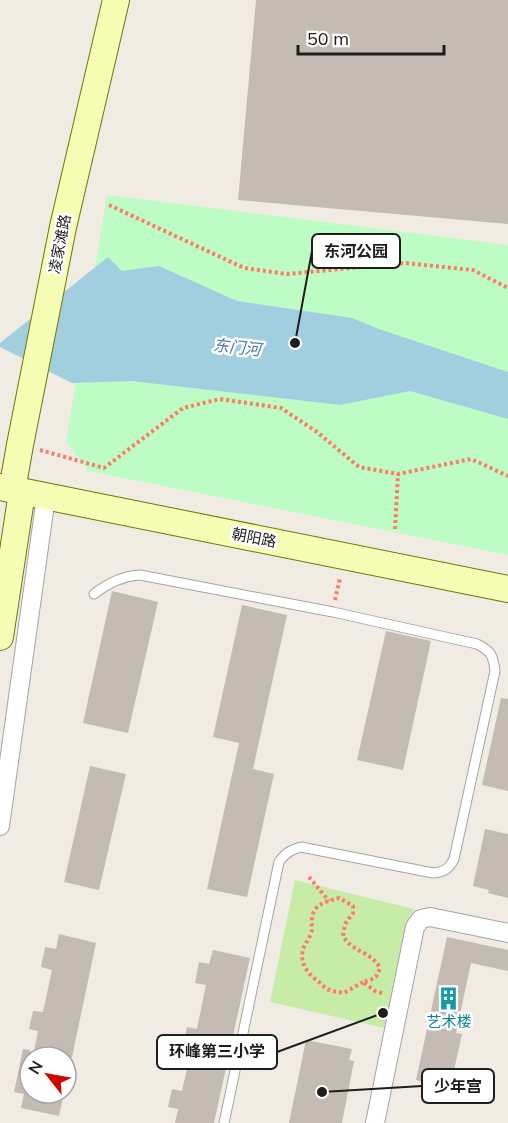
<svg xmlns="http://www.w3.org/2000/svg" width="508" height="1123" font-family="Mulish,'Noto Sans SC',sans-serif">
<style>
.grass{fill:#c7eca7}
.park{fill:#befcc5}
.water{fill:#a2cfe0}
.building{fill:#c4bcb3}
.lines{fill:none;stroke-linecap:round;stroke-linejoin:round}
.lane-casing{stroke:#a5a5a5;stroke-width:11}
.street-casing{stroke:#a5a5a5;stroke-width:20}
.secondary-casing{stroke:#697a00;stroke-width:28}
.path{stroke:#ff7b65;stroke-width:4;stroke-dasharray:3 3;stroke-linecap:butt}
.lane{stroke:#fff;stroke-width:9}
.street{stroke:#fff;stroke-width:18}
.secondary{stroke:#f6fdb5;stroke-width:26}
.labels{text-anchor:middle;stroke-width:5;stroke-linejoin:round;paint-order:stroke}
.street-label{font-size:15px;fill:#1e1e1e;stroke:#fff}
.culture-label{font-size:15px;fill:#0d838f;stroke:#fff}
.water-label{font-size:16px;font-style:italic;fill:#4678b3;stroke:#fff}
.leader{fill:none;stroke:#1e1e1e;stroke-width:2}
.callout-dot{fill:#1e1e1e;stroke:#fff;stroke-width:2}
.callout{fill:#fff;stroke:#1e1e1e;stroke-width:2}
.callout-label{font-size:16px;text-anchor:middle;font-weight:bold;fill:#1e1e1e}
</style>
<rect width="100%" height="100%" fill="#f0ece4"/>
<polygon class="grass" points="295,880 414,909 389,1029 270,1002"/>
<polygon class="park" points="107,195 508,245 508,555 88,471 66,441"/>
<polygon class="water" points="108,257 122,271 159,266 237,301 352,318 379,329 508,372 508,419 410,391 340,405 131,381 72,383 0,347 0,343"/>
<g class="building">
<polygon points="256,0 508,0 508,224 238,200"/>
<polygon points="112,591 158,602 128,733 83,723"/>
<polygon points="242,605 287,615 253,769 274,774 247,897 207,889 239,743 213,737"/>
<polygon points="386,631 431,641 403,770 357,760"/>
<polygon points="501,698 508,699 508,791 482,785"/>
<polygon points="90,766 126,774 99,890 64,882"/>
<polygon points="485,829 508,834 508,898 488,893 489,890 473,886"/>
<polygon points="59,934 96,943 72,1057 33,1057 38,1031 29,1029 33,1011 43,1012 52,970 41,967 45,947 56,949"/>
<polygon points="447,937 508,950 508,971 471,963 456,1033 462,1034 450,1088 416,1080"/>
<polygon points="213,950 250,958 214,1123 175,1123 178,1109 168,1107 172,1089 182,1091 192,1047 183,1045 187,1027 197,1029 206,985 195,983 199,962 209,964"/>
<polygon points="306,1040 352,1049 349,1060 354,1061 342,1123 289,1123"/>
<polygon points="23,1049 30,1050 30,1093 64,1093 59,1116 21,1108 24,1094 14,1092"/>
</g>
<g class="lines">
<defs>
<path id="lane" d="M94,594C108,583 122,576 140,575L333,612L477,644C491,651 493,655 495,671L454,859C449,869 444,872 433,873L301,847C291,850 285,853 279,862L224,1123"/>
<g id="street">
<polyline points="0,826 46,497"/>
<polyline points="375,1123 415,927 421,919 430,917 508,933"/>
</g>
<g id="secondary">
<polyline points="0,487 508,589"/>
<polyline points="12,490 20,445 63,227 116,0"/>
<polyline points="0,637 22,492"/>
</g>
</defs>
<use href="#lane" class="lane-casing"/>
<use href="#street" class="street-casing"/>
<use href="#secondary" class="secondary-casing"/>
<g class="path">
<polyline points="109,205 244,268 287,274 405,263 473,270 508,288"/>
<polyline points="40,450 104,468 183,408 220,399 281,408 317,432 359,467 398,474 471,459 508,476"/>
<polyline points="395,529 398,474"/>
<polyline points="335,600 340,578"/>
<polyline points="309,877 329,901"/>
<path d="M363,982L344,993C339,992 334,992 330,990C325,989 323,985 319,982C309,975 299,964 303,950C304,944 309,940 311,933C313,928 311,924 312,919C313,904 327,901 339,898L353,906V913L345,924L343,936C353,953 371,951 380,968C377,979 373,979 363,982L375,991L385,994"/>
</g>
<use href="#lane" class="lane"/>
<use href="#street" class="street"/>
<use href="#secondary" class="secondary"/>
</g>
<defs>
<symbol id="building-bare" viewBox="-9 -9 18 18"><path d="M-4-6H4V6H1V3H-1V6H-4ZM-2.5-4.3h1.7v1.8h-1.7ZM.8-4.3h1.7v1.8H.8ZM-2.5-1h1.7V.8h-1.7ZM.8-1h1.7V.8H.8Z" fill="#0f9aa8" stroke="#fff" stroke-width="2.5" paint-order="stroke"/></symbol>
</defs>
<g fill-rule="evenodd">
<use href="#building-bare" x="432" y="982" width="33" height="33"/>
</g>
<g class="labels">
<g class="street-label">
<text transform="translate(60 244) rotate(-79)" y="5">凌家滩路</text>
<text transform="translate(254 538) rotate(11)" y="5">朝阳路</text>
</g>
<g class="culture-label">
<text x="449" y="1027">艺术楼</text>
</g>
<g class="water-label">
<text transform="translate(237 347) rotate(6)" y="6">东门河</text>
</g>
</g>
<path class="leader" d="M295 343L312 251M383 1013L277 1052M322 1092L422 1086"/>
<g class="callout-dot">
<circle cx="295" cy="343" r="6"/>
<circle cx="383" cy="1013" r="6"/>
<circle cx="322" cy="1092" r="6"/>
</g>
<g class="callout">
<rect x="312" y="234" width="88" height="34" rx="6"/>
<rect x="157" y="1035" width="120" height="34" rx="6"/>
<rect x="422" y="1069" width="72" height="34" rx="6"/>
</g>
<g class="callout-label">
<text x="356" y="257">东河公园</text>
<text x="217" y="1057">环峰第三小学</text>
<text x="458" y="1092">少年宫</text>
</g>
<g transform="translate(48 1075) rotate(301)"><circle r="28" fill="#ffffff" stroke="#a5a5a5" stroke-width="1.5"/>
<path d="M0-4.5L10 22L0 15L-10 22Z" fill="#cc0700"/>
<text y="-9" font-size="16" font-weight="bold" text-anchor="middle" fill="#1e1e1e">N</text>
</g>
<path d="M298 45v9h146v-9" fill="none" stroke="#1e1e1e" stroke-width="3"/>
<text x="307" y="45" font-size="18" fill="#1e1e1e" stroke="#ffffff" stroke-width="4.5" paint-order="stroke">50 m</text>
</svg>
